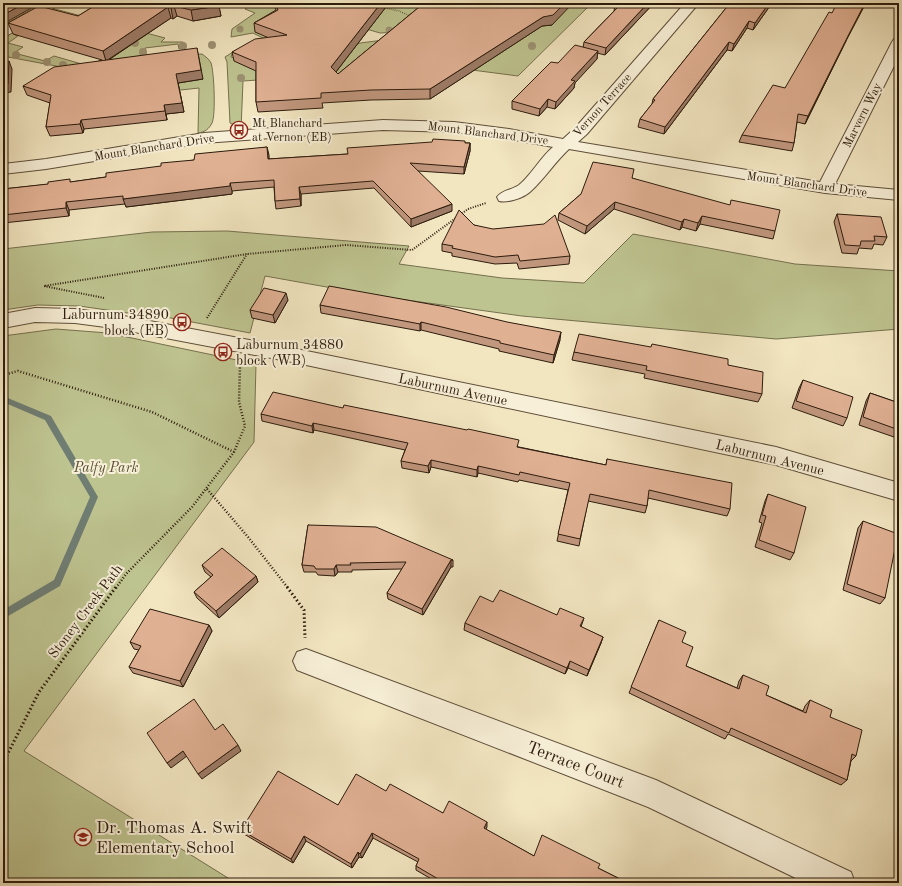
<svg xmlns="http://www.w3.org/2000/svg" width="902" height="886" font-family="'Old Standard TT',serif">
<style>
.green{fill:#bec490;stroke:#75704e}
.lines{fill:none;stroke-linecap:round;stroke-linejoin:round}
.stream{fill:#6f7d73;fill-rule:evenodd}
.minor-casing{stroke:#5e4e39;stroke-width:2}
.path-far3{stroke:#2c1b0c;stroke-width:1.5;stroke-dasharray:0.5 1.5;stroke-linecap:butt}
.path-far2{stroke:#2c1b0c;stroke-width:2;stroke-dasharray:1 1.5;stroke-linecap:butt}
.path-far1{stroke:#2c1b0c;stroke-width:2.5;stroke-dasharray:1 2;stroke-linecap:butt}
.path{stroke:#2c1b0c;stroke-width:3;stroke-dasharray:1.5 2.5;stroke-linecap:butt}
.minor{fill:#f7efd7;fill-rule:evenodd}
.tree{fill:#9d9273}
.wall{fill:#c1977e;stroke:#2c1b0c}
.shaded-wall{fill:#9d7b67;stroke:#2c1b0c}
.building{fill:#e0b093;stroke:#2c1b0c}
.labels{text-anchor:middle;stroke-width:4;stroke-linejoin:round;paint-order:stroke}
.far-street-label{font-size:12px;fill:#2c1b0c;stroke:#f7efd7}
.far-poi-label{font-size:12px;fill:#2c1b0c;stroke:#f7efd7;text-anchor:start}
.poi-label{font-size:14px;fill:#2c1b0c;stroke:#f7efd7;text-anchor:end}
.street-label{font-size:14px;fill:#2c1b0c;stroke:#f7efd7}
.park-label{font-size:14px;font-style:italic;fill:#584e34;stroke:#f7efd7}
.near-street-label{font-size:17px;fill:#2c1b0c;stroke:#f7efd7}
.near-poi-label{font-size:17px;fill:#2c1b0c;stroke:#f7efd7;text-anchor:start}
</style>
<rect width="100%" height="100%" fill="#f2e6c1"/>
<filter id="stains"><feTurbulence type="fractalNoise" baseFrequency=".005" numOctaves="4"/><feColorMatrix values="0 0 0 0 .2 0 0 0 0 .09 0 0 0 0 .02 0 0 0 .5 -.17"/></filter>
<radialGradient id="worn" r=".72"><stop offset=".6" stop-color="#630" stop-opacity="0"/><stop offset="1" stop-color="#630" stop-opacity=".3"/></radialGradient>
<g class="green">
<polygon points="253,3 510,3 445,29 380,33 363,28 269,41 253,33 231,37 232,29 255,13 245,9"/>
<polygon points="573,3 592,3 518,76 449,67 243,81 241,129 230,123 227,62 225,57 233,52 236,52 232,54 231,57 238,59 391,39"/>
<path d="M51,8L165,38L161,42H183L185,48L179,49L178,44L145,48L146,55L107,61L135,42L15,35L18,36L8,43L23,47L14,53L45,61L54,56L85,65L202,54C206,57 209,59 211,63C214,71 216,115 212,123C209,129 205,132 198,133L199,88L89,100L93,73L3,56V37Z"/>
<polygon points="227,231 409,246 399,264 502,278 584,283 633,234 795,264 899,271 899,329 776,339 522,316 377,296 265,276 250,333 134,311 128,313 79,306 38,305 3,310 3,249 152,232"/>
<polygon points="56,329 108,333 256,364 254,442 24,751 236,883 3,883 3,336"/>
</g>
<g class="lines">
<polygon class="stream" points="3,396 51,416 98,497 60,586 3,619 3,610 54,580 90,497 45,420 3,402"/>
<defs>
<g id="minor">
<polygon points="43,3 59,3 57,6 8,35 3,36 3,26"/>
<path d="M685,3H699L587,134L578,142L820,182L892,42L894,39L899,38V56L835,184L899,190V200L825,193L569,149C555,162 545,178 531,191C524,198 508,203 499,201L497,197C502,190 512,190 519,185C532,174 540,158 553,147L509,139L454,132L383,130L204,143L46,169L3,174V164L46,159L204,133L383,120L454,122L509,129L563,139L575,128Z"/>
<polygon points="35,308 75,309 113,314 292,348 776,447 899,483 899,501 776,465 292,362 113,328 75,323 35,322 3,328 3,314"/>
<polygon points="306,649 656,780 851,872 855,883 806,883 648,807 297,670 293,661 297,652"/>
</g>
</defs>
<use href="#minor" class="minor-casing"/>
<g class="path-far3">
<polyline points="384,7 423,3"/>
<polyline points="385,8 399,11 412,17"/>
</g>
<g class="path-far2">
<polyline points="460,215 468,209 486,203"/>
<polyline points="104,298 44,286 247,254 346,245 412,250 456,218"/>
<polyline points="207,318 247,254"/>
</g>
<g class="path-far1">
<polyline points="3,375 18,371 152,412 234,452"/>
<polyline points="207,489 248,537 288,588"/>
<polyline points="116,588 126,574 192,507 234,452 245,426 239,402 240,365"/>
</g>
<g class="path">
<polyline points="287,587 304,610 305,638"/>
<polyline points="3,763 39,692 116,587"/>
</g>
<use href="#minor" class="minor"/>
</g>
<g class="tree">
<circle cx="240" cy="29" r="3.5"/>
<circle cx="389" cy="30" r="3.5"/>
<circle cx="135" cy="43" r="4"/>
<circle cx="212" cy="45" r="4"/>
<circle cx="183" cy="46" r="4"/>
<circle cx="532" cy="46" r="4"/>
<circle cx="143" cy="52" r="4"/>
<circle cx="16" cy="55" r="4"/>
<circle cx="47" cy="62" r="4"/>
<circle cx="63" cy="65" r="4"/>
<circle cx="241" cy="78" r="4"/>
</g>
<g class="wall">
<polygon points="99,3 218,3 221,16 193,21 177,16 173,19 171,18 110,59 203,79 178,83 184,112 166,114 167,120 84,129 83,133 50,136 46,127 50,103 27,95 23,86 102,60 13,34 8,23 78,16"/>
<polygon points="273,3 389,3 336,72 338,74 424,3 552,25 542,26 430,99 371,100 322,103 323,108 258,112 256,102 256,71 234,61 232,52 269,38 255,32 254,23 276,10"/>
<polygon points="654,3 605,55 597,53 597,59 575,82 574,88 555,109 547,107 539,116 512,109 512,101 558,63 583,48 584,42 614,11 615,5"/>
<polygon points="730,3 772,3 753,30 747,28 732,51 727,50 664,134 638,127 640,119 652,104 653,99"/>
<polygon points="846,41 805,124 797,122 794,143 792,151 739,142 742,135 785,88"/>
<polygon points="465,143 470,143 470,151 464,174 418,171 452,211 411,227 374,188 301,194 301,206 276,209 275,201 274,187 232,191 232,194 126,207 125,204 69,210 69,216 3,223 3,189 71,182 106,177 194,160 267,147 269,159 348,154"/>
<polygon points="632,178 775,231 773,239 700,224 696,231 682,227 680,230 614,209 585,234 558,220 559,213 581,194"/>
<polygon points="837,214 887,237 883,245 874,244 872,249 859,248 857,254 842,253 834,222"/>
<polygon points="474,225 570,256 569,264 519,269 517,263 495,264 452,256 452,253 442,251 442,244"/>
<polygon points="288,300 275,323 252,318 250,310"/>
<polygon points="320,305 560,340 553,363 499,351 499,349 421,330 420,331 321,313"/>
<polygon points="574,352 728,365 762,394 758,402 644,378 645,374 572,360"/>
<polygon points="803,380 847,418 843,426 792,408 799,388"/>
<polygon points="870,393 899,403 899,435 897,434 894,437 859,425 866,401"/>
<polygon points="261,414 519,447 606,465 607,459 730,509 727,516 648,498 647,506 645,513 588,501 579,546 557,541 568,490 519,480 518,482 478,473 477,477 431,467 429,473 402,468 401,461 405,450 314,430 313,433 262,421"/>
<polygon points="768,494 794,553 790,560 755,547 762,523 759,522 765,501"/>
<polygon points="863,521 885,598 880,604 843,590 858,528"/>
<polygon points="308,525 453,560 453,567 451,567 423,615 388,599 387,593 402,569 352,570 352,572 338,572 335,576 318,575 316,572 304,572 302,565"/>
<polygon points="202,565 256,576 258,582 219,618 197,598 194,592 211,577 205,572"/>
<polygon points="493,602 557,615 584,618 581,627 603,637 601,643 587,676 568,668 565,674 464,630 465,623"/>
<polygon points="659,620 682,642 686,666 737,688 739,681 743,675 766,695 803,711 805,706 810,700 830,717 856,756 851,761 847,780 841,785 728,734 725,739 629,693"/>
<polygon points="209,625 212,631 183,687 133,673 129,667 139,650 134,649 130,642"/>
<polygon points="386,791 443,813 487,827 485,829 534,856 598,868 628,883 438,883 416,870 416,866 418,862 373,838 362,858 359,857 352,868 306,841 293,863 244,834 241,830 338,805"/>
</g>
<g class="shaded-wall">
<polygon points="25,3 31,3 33,7 3,24 3,15"/>
<polygon points="381,3 389,3 332,77 331,67"/>
<polygon points="565,3 573,3 552,25 542,26 430,99 430,89"/>
<polygon points="648,3 654,3 605,55 606,48"/>
<polygon points="769,3 772,3 753,30 755,23"/>
<polygon points="865,3 866,3 846,41 805,124 808,116 849,34"/>
<polygon points="174,6 177,16 173,19 171,8"/>
<polygon points="219,6 221,16 193,21 191,10"/>
<polygon points="168,7 171,18 106,61 103,51"/>
<polygon points="749,21 747,28 732,51 734,44"/>
<polygon points="729,42 727,50 664,134 665,127"/>
<polygon points="197,48 203,79 178,83 184,112 166,114 167,120 164,105 176,74"/>
<polygon points="598,51 597,59 575,83 574,88 555,109 556,102 571,80"/>
<polygon points="9,61 12,69 11,92 3,93 3,85"/>
<polygon points="548,99 547,107 539,116 540,109"/>
<polygon points="81,120 84,129 83,133 80,124"/>
<polygon points="470,143 470,151 464,174 464,167"/>
<polygon points="267,147 269,155 269,167 268,159"/>
<polygon points="230,183 232,191 232,194 126,207 123,199"/>
<polygon points="299,187 301,194 301,206 300,199"/>
<polygon points="66,202 69,210 69,216 66,208"/>
<polygon points="615,202 614,209 585,234 587,226"/>
<polygon points="452,204 452,211 411,227 411,219"/>
<polygon points="702,216 700,224 696,231 698,223"/>
<polygon points="684,219 682,227 680,230 682,222"/>
<polygon points="286,293 288,300 275,323 273,315"/>
<polygon points="421,322 421,330 420,331 420,324"/>
<polygon points="561,332 560,340 553,363 554,355"/>
<polygon points="313,423 314,430 313,433 312,426"/>
<polygon points="431,460 431,467 429,473 428,466"/>
<polygon points="478,466 478,473 477,477 477,470"/>
<polygon points="451,560 451,567 423,615 422,609"/>
<polygon points="336,565 338,572 335,576 334,569"/>
<polygon points="256,576 258,582 219,618 216,611"/>
<polygon points="209,625 212,631 183,687 180,681"/>
<polygon points="603,637 601,643 587,676 589,670"/>
<polygon points="570,661 568,668 565,674 567,668"/>
<polygon points="238,745 241,751 202,779 198,774"/>
<polygon points="183,751 187,756 171,768 167,763"/>
<polygon points="487,822 487,827 484,833 484,828"/>
<polygon points="372,833 373,838 362,858 360,854"/>
<polygon points="304,836 306,841 293,863 291,859"/>
<polygon points="358,852 359,857 352,868 351,864"/>
</g>
<g class="building">
<polygon points="3,3 25,3 3,15"/>
<polygon points="99,3 218,3 219,6 191,10 174,6 171,8 168,7 103,51 8,23 39,6 78,16"/>
<polygon points="275,3 381,3 331,67 338,74 424,3 565,3 553,15 543,17 430,89 371,90 321,93 321,98 256,102 256,62 232,52 255,39 287,35 254,23 278,10"/>
<polygon points="617,3 648,3 606,48 584,42 619,6 615,5"/>
<polygon points="730,3 769,3 755,23 749,21 734,44 729,42 665,127 640,119 655,100 653,99"/>
<polygon points="837,3 865,3 849,34 808,116 798,114 794,143 742,135 773,85 785,88 829,12 832,13"/>
<polygon points="575,45 598,51 571,80 575,81 556,102 548,99 540,109 512,101 551,62 558,63"/>
<polygon points="197,48 201,70 176,74 182,103 164,105 165,111 81,120 80,124 46,127 51,95 23,86 54,67"/>
<polygon points="9,61 8,84 3,85 3,62"/>
<polygon points="433,139 465,141 465,143 470,143 464,167 410,163 452,204 411,219 373,181 299,187 300,199 275,201 274,180 230,183 230,186 123,199 123,196 66,202 66,208 3,215 3,189 48,184 48,182 70,179 70,182 106,177 106,173 161,166 161,163 194,160 195,154 267,147 268,159 348,154 347,148 432,142"/>
<polygon points="593,162 634,169 632,178 730,205 731,200 780,210 775,231 702,216 698,223 684,219 682,222 615,202 587,226 559,213 581,194"/>
<polygon points="459,210 474,225 493,229 544,224 555,215 570,256 520,261 518,255 495,257 452,248 453,246 442,244"/>
<polygon points="837,214 881,217 887,237 874,236 875,241 861,241 860,246 845,245"/>
<polygon points="329,286 446,307 507,322 561,332 554,355 500,343 500,341 421,322 420,324 320,305"/>
<polygon points="264,288 286,293 273,315 250,310"/>
<polygon points="579,334 651,347 652,344 728,359 728,365 763,372 762,394 646,370 647,366 574,352"/>
<polygon points="803,380 853,397 847,418 796,401"/>
<polygon points="273,392 343,408 344,405 467,430 468,429 519,440 517,447 606,465 607,459 732,483 730,509 649,490 647,506 590,494 580,539 558,534 570,483 520,472 519,475 478,466 477,470 431,460 428,466 401,461 408,443 313,423 312,426 261,414"/>
<polygon points="870,393 899,403 899,430 863,417"/>
<polygon points="768,494 806,507 794,553 759,540 766,516 762,515"/>
<polygon points="863,521 898,534 885,598 847,584"/>
<polygon points="308,525 376,527 453,560 451,560 422,609 387,593 406,562 350,563 351,565 336,565 334,569 316,569 314,566 302,565"/>
<polygon points="222,548 256,576 216,611 194,592 213,575 202,565"/>
<polygon points="500,590 557,615 560,608 584,618 580,626 603,637 589,670 570,661 567,668 465,623 480,596 493,602"/>
<polygon points="150,609 209,625 180,681 129,667 141,646 130,642"/>
<polygon points="659,620 686,632 682,642 693,647 686,666 739,689 743,675 769,686 766,695 806,713 810,700 832,710 830,717 862,730 856,756 852,754 847,780 731,728 729,733 631,687"/>
<polygon points="194,699 215,730 223,724 238,745 198,774 183,751 167,763 147,733"/>
<polygon points="278,771 338,805 356,774 386,791 390,784 443,813 449,801 487,822 484,828 534,856 542,835 600,864 598,868 628,883 445,883 416,866 419,859 372,833 360,854 358,852 351,864 304,836 291,859 241,830"/>
<polygon points="642,878 652,883 640,883"/>
</g>
<defs>
<symbol id="bus-ring" viewBox="-11 -11 22 22"><circle r="9.5" fill="#f7efd7" stroke="#8f2418" stroke-width="1.5"/><path d="M-5-6H5V4H4V6H2V4H-2V6H-4V4H-5ZM-3.5-4V0h7V-4ZM-3.5 1.2v1.5H-2V1.2ZM2 1.2v1.5H3.5V1.2Z" fill="#8f2418"/></symbol>
<symbol id="school-ring" viewBox="-11 -11 22 22"><circle r="9.5" fill="#f7efd7" stroke="#8f2418" stroke-width="1.5"/><path d="M0-5L7-2L0 1L-7-2ZM-4 1L0 2.5L4 1V4Q0 6-4 4Z" fill="#8f2418"/></symbol>
</defs>
<g fill-rule="evenodd">
<use href="#bus-ring" x="229" y="120" width="20" height="20"/>
<use href="#bus-ring" x="172" y="312" width="20" height="20"/>
<use href="#bus-ring" x="213" y="342" width="20" height="20"/>
<use href="#school-ring" x="73" y="827" width="20" height="20"/>
</g>
<g class="labels">
<g class="far-street-label">
<text transform="translate(602 105) rotate(-48)" y="4">Vernon Terrace</text>
<text transform="translate(862 115) rotate(-63)" y="4">Marvern Way</text>
<text transform="translate(488 133) rotate(7)" y="4">Mount Blanchard Drive</text>
<text transform="translate(154 147) rotate(-9)" y="4">Mount Blanchard Drive</text>
<text transform="translate(807 184) rotate(8)" y="4">Mount Blanchard Drive</text>
</g>
<g class="far-poi-label">
<text x="252" y="127">Mt Blanchard<tspan x="252" dy="14">at Vernon (EB)</tspan></text>
</g>
<g class="poi-label">
<text x="169" y="319">Laburnum 34890<tspan x="169" dy="16">block (EB)</tspan></text>
<text x="236" y="349" text-anchor="start">Laburnum 34880<tspan x="236" dy="16">block (WB)</tspan></text>
</g>
<g class="street-label">
<text transform="translate(453 389) rotate(12)" y="5">Laburnum Avenue</text>
<text transform="translate(770 457) rotate(14)" y="5">Laburnum Avenue</text>
<text transform="translate(85 611) rotate(-53)" y="5">Stoney Creek Path</text>
</g>
<g class="park-label">
<text x="106" y="472">Palfy Park</text>
</g>
<g class="near-street-label">
<text transform="translate(576 764) rotate(21)" y="6">Terrace Court</text>
</g>
<g class="near-poi-label">
<text x="96" y="833">Dr. Thomas A. Swift<tspan x="96" dy="20">Elementary School</tspan></text>
</g>
</g>
<rect width="902" height="886" fill="none" stroke="#f2e6c1" stroke-width="16"/>
<rect x="4" y="4" width="894" height="878" fill="none" stroke="#2c1b0c" stroke-width="2"/>
<rect x="8" y="8" width="886" height="870" fill="none" stroke="#2c1b0c"/>
<rect width="100%" height="100%" filter="url(#stains)"/>
<rect width="100%" height="100%" fill="url(#worn)"/>
</svg>
